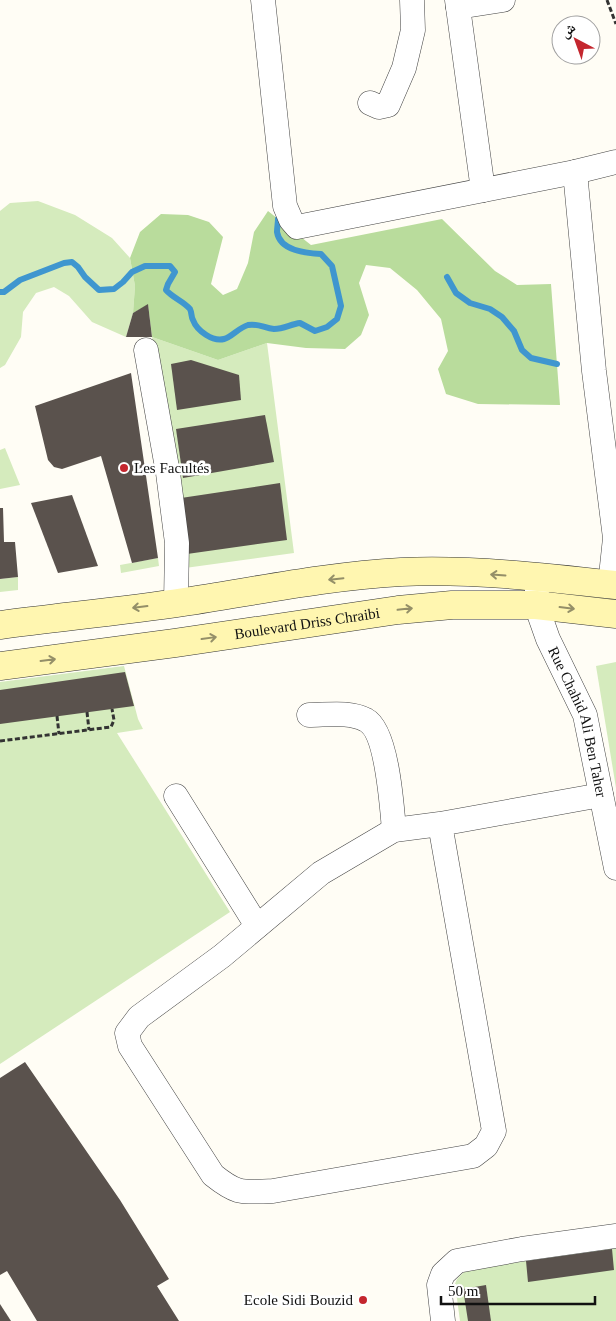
<svg xmlns="http://www.w3.org/2000/svg" width="616" height="1321" font-family="'Times New Roman','Noto Naskh Arabic',serif">
<style>
.green{fill:#d5ebbd}
.forest{fill:#b9dc9c}
.lines{fill:none;stroke-linecap:round;stroke-linejoin:round}
.stream{stroke:#3f96cf;stroke-width:6}
.building{fill:#5a524d}
.street-casing{stroke:#444;stroke-width:25}
.secondary-casing{stroke:#333;stroke-width:29}
.path{stroke:#333;stroke-width:3;stroke-dasharray:5 2.5;stroke-linecap:butt}
.street{stroke:#fff;stroke-width:24}
.secondary{stroke:#fff6b0;stroke-width:28}
.oneway{stroke:#948f68}
.poi-dot{fill:#c4262e;stroke:#fff;stroke-width:2}
.labels{text-anchor:middle;stroke-width:5;stroke-linejoin:round;paint-order:stroke}
.poi-label{font-size:15px;fill:#111;stroke:#fff;text-anchor:start}
.street-label{font-size:15px;fill:#111;stroke:#fff}
</style>
<rect width="100%" height="100%" fill="#fffdf5"/>
<g class="green">
<polygon points="38,201 75,215 112,238 130,258 135,286 133,313 126,337 92,322 69,296 54,287 36,293 23,312 21,337 5,365 0,368 0,211 10,203"/>
<polygon points="152,337 218,360 267,343 294,553 185,568 163,389"/>
<polygon points="5,448 20,485 0,489 0,450"/>
<polygon points="158,558 159,566 121,573 120,565"/>
<polygon points="18,577 18,590 0,592 0,579"/>
<polygon points="616,662 616,788 596,666"/>
<polygon points="124,666 138,719 143,729 117,733 230,912 0,1064 0,682"/>
<polygon points="616,1248 616,1321 460,1321 455,1284 457,1279 466,1270"/>
</g>
<polygon class="forest" points="268,211 311,245 442,219 495,271 517,285 551,284 560,405 478,404 446,394 438,369 448,351 441,319 417,290 390,268 366,265 359,283 369,315 361,335 345,349 306,348 267,343 218,360 152,337 148,305 133,313 135,286 130,258 140,232 161,214 188,215 209,222 223,237 211,284 223,295 237,289 248,263 254,232"/>
<g class="lines">
<g class="stream">
<polyline points="447,277 456,293 470,303 490,309 502,317 514,331 522,350 531,358 557,364"/>
<path d="M0,292H4L20,280L64,263L72,262L78,267L85,277L99,290L114,289L123,282L132,272L145,266H170L175,272L168,284L166,290C173,298 183,301 190,309C192,313 191,317 193,320C197,331 213,342 224,339C232,337 238,328 248,325C258,323 264,328 274,329C284,329 291,324 300,323L315,331L327,327L337,319L341,306L332,266L321,254C306,253 280,251 277,232C277,228 278,223 278,219"/>
</g>
</g>
<g class="building">
<polygon points="148,304 152,337 126,337 133,313"/>
<polygon points="191,360 239,375 241,400 177,410 171,364"/>
<polygon points="131,373 158,558 132,563 101,456 62,469 54,467 48,460 35,406"/>
<polygon points="265,415 274,462 183,478 176,429"/>
<polygon points="280,483 287,540 187,554 181,498"/>
<polygon points="72,495 98,566 58,573 31,503"/>
<polygon points="0,508 3,508 4,542 15,542 18,577 0,579"/>
<polygon points="125,672 134,706 0,724 0,690"/>
<polygon points="25,1062 120,1200 169,1279 157,1286 179,1321 37,1321 7,1271 0,1275 0,1078"/>
<polygon points="612,1249 614,1270 528,1282 526,1261"/>
<polygon points="486,1285 491,1321 468,1321 463,1289"/>
<polygon points="0,1304 11,1321 0,1321"/>
</g>
<g class="lines">
<defs>
<g id="street">
<polyline points="263,0 285,206 291,220 297,227 575,172"/>
<polyline points="457,0 483,190"/>
<polyline points="458,7 503,0"/>
<polyline points="370,103 379,107 388,105 404,68 413,30 412,0"/>
<polyline points="146,350 168,473 177,543 176,603"/>
<polyline points="610,585 615,538 594,371 575,172 616,162"/>
<path id="s1" d="M537,589L536,605L548,639L585,715L616,868"/>
<path d="M309,715C327,715 350,711 366,720C387,731 392,807 394,830"/>
<polyline points="176,796 257,926"/>
<path d="M440,824L494,1131L486,1146L473,1156L273,1191C242,1192 238,1195 213,1175L130,1046L127,1033L139,1017L222,956L321,873L394,830L440,824L601,795"/>
<polyline points="443,1321 439,1285 443,1274 457,1261 522,1249 616,1236"/>
</g>
<g id="secondary">
<path d="M0,625C61,617 123,611 184,602C256,591 328,576 401,572C472,569 545,577 616,585"/>
<path id="s2" d="M0,666L175,643L398,610L452,605H536L616,614"/>
</g>
</defs>
<use href="#street" class="street-casing"/>
<use href="#secondary" class="secondary-casing"/>
<g class="path">
<polyline points="607,0 616,24"/>
<polyline points="87,712 89,730"/>
<polyline points="57,716 59,734"/>
<polyline points="0,741 111,727 114,720 112,709"/>
</g>
<use href="#street" class="street"/>
<use href="#secondary" class="secondary"/>
</g>
<defs><path id="oneway-shaft" d="M-6 0H5M1.5-3L5.5 0L1.5 3" fill="none" stroke-width="1.6" stroke-linecap="round" stroke-linejoin="round" transform="scale(1.25)"/></defs>
<g class="oneway">
<use href="#oneway-shaft" transform="translate(498 575) rotate(-176)"/>
<use href="#oneway-shaft" transform="translate(336 579) rotate(174)"/>
<use href="#oneway-shaft" transform="translate(140 607) rotate(173)"/>
<use href="#oneway-shaft" transform="translate(567 608) rotate(7)"/>
<use href="#oneway-shaft" transform="translate(405 609) rotate(-6)"/>
<use href="#oneway-shaft" transform="translate(209 638) rotate(-8)"/>
<use href="#oneway-shaft" transform="translate(48 660) rotate(-7)"/>
</g>
<g class="poi-dot">
<circle cx="124" cy="468" r="5"/>
<circle cx="363" cy="1300" r="5"/>
</g>
<g class="labels">
<g class="poi-label">
<text x="134" y="473">Les Facultés</text>
<text x="353" y="1305" text-anchor="end">Ecole Sidi Bouzid</text>
</g>
<g class="street-label">
<text dy="5" stroke="none"><textPath href="#s2" startOffset="310">Boulevard Driss Chraibi</textPath></text>
<text dy="5" stroke="none"><textPath href="#s1" startOffset="141">Rue Chahid Ali Ben Taher</textPath></text>
</g>
</g>
<g transform="translate(576 40) rotate(319)"><circle r="24" fill="#ffffff" stroke="#a0a0a0"/>
<path d="M0-4L9 19L0 12L-9 19Z" fill="#c4262e"/>
<text y="-8" font-size="14" font-weight="bold" text-anchor="middle" fill="#111111">ش</text>
</g>
<path d="M441 1296v8h154v-8" fill="none" stroke="#111111" stroke-width="2.5"/>
<text x="448" y="1296" font-size="15" fill="#111111" stroke="#ffffff" stroke-width="4" paint-order="stroke">50 m</text>
</svg>
